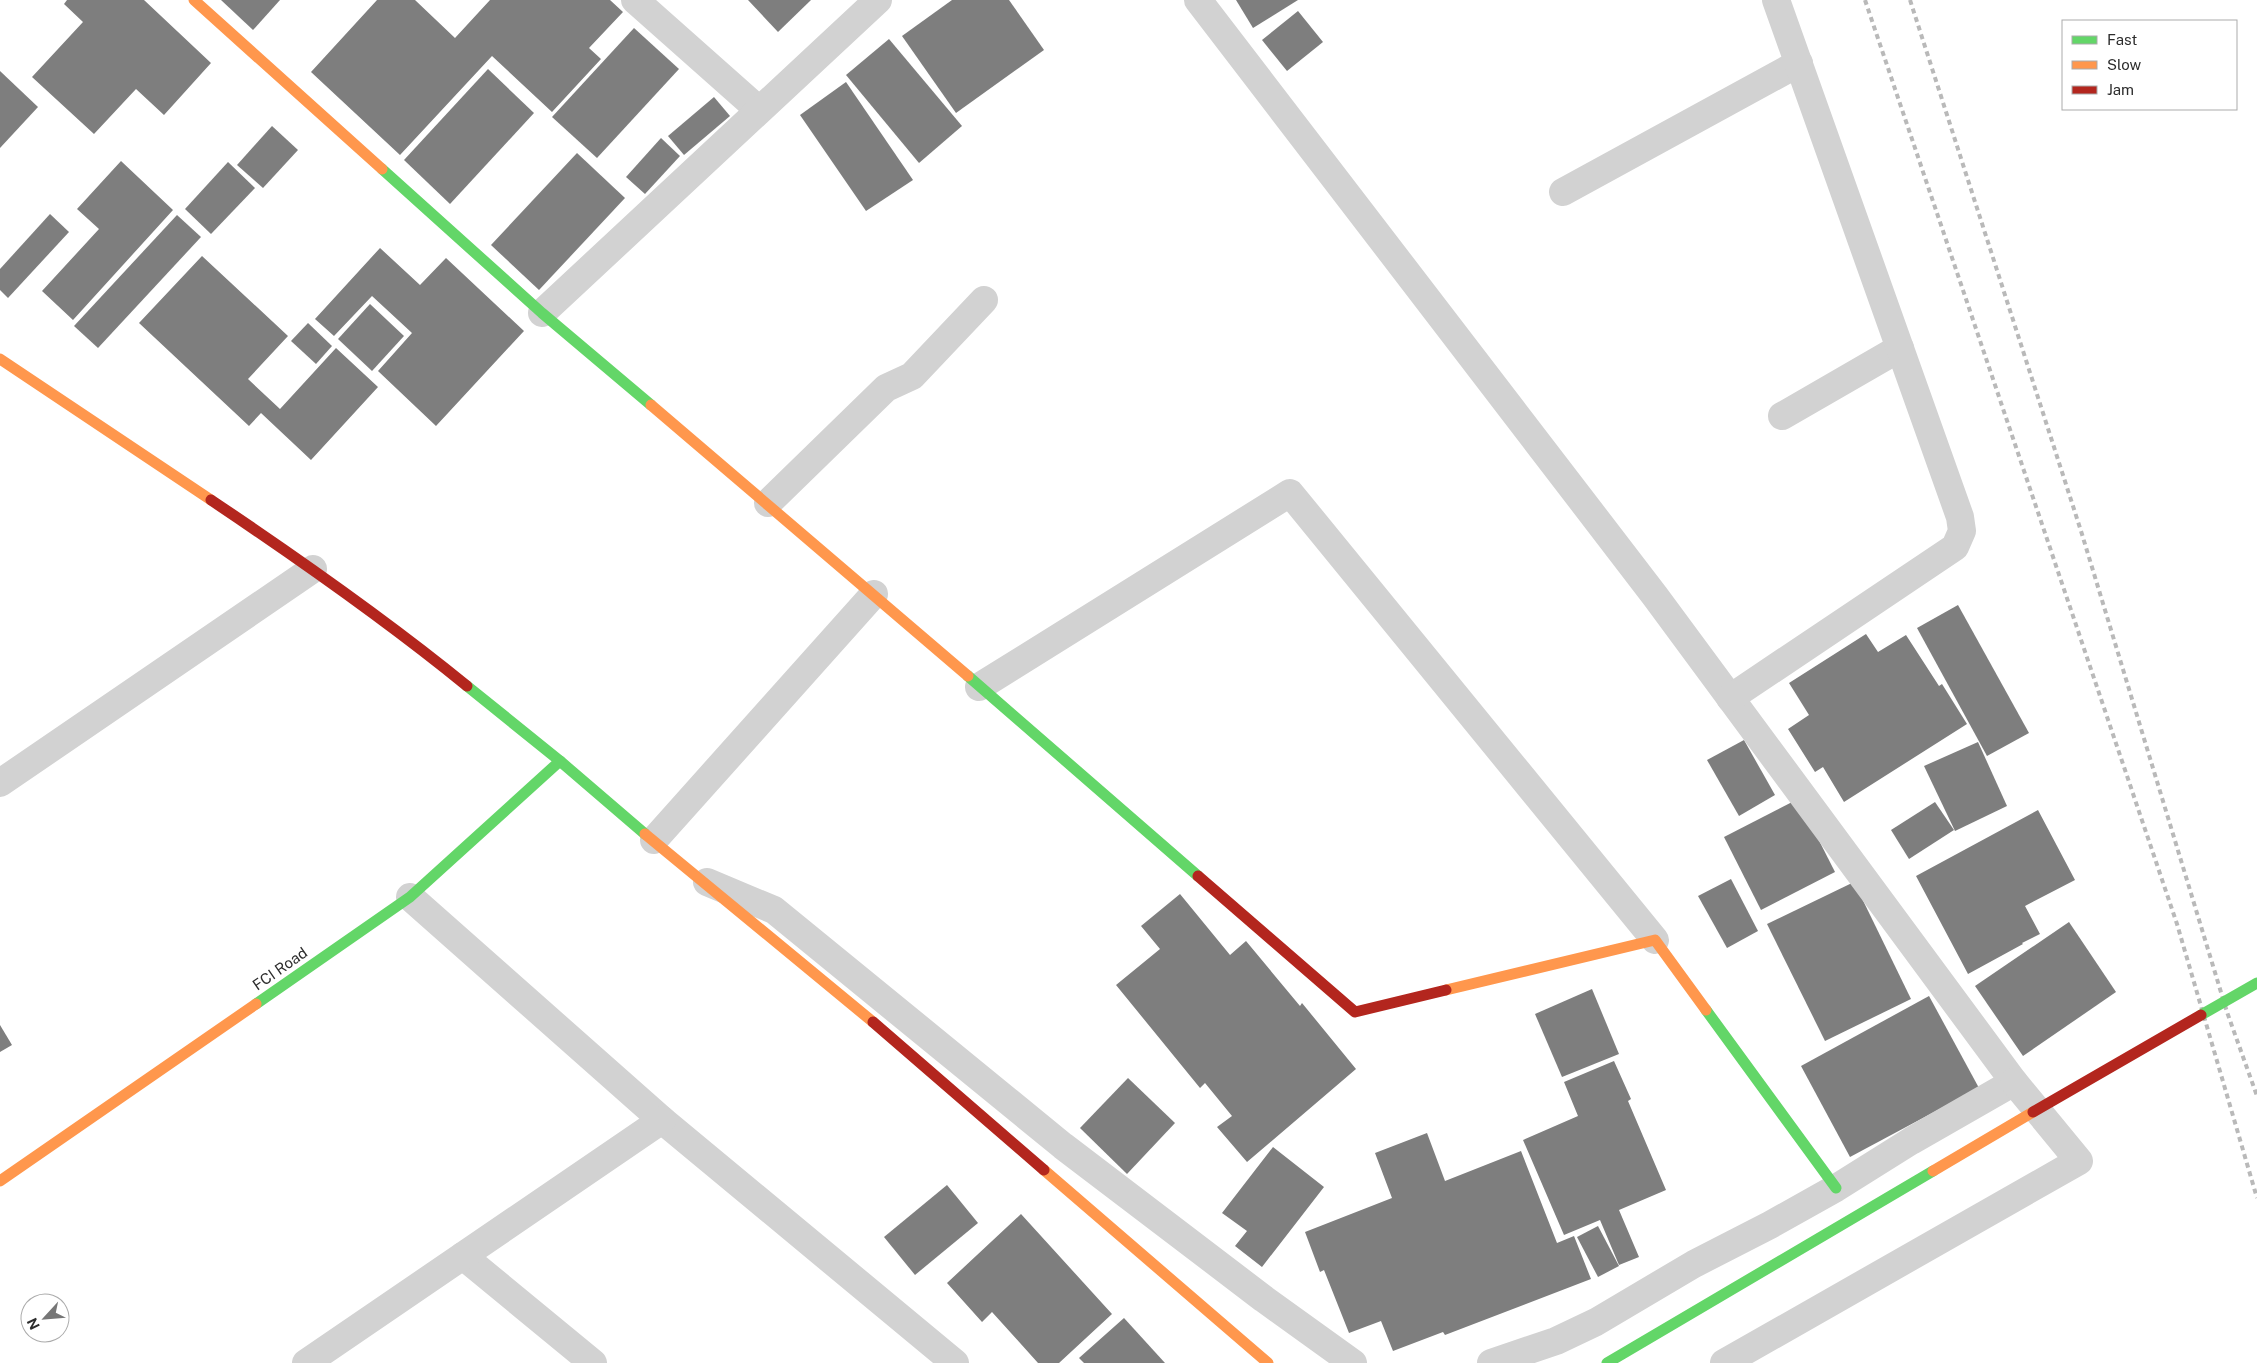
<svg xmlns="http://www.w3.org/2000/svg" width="2257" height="1363" font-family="'Public Sans',sans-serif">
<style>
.building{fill:#7e7e7e}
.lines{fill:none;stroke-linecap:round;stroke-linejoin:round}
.street{stroke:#d2d2d2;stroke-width:28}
.fast{stroke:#63d668;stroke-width:11}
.slow{stroke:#ff974d;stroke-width:11}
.jam{stroke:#b3261e;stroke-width:11}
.rail{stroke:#b9b9b9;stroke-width:4;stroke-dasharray:5 4;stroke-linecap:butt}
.fast-bridge{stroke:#63d668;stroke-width:11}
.jam-bridge{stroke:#b3261e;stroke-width:11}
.labels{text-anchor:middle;stroke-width:5;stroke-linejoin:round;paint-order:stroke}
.street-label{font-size:15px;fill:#2d2d2d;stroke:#fff}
</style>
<rect width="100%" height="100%" fill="#fff"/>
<g class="building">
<polygon points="67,0 144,0 211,63 164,115 136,89 94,134 32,77 83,22 64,4"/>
<polygon points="221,0 280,0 253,30"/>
<polygon points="377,0 415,0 455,38 490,0 610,0 623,12 589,48 601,59 552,112 492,56 400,155 311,72"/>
<polygon points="748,0 811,0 778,32"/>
<polygon points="952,0 1009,0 1044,50 956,113 902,36"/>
<polygon points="1236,0 1298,0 1253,28"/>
<polygon points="1298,11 1323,42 1287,71 1262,40"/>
<polygon points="634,28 679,69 597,158 552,117"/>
<polygon points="889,39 962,126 919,163 846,75"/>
<polygon points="488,69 534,113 450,204 404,160"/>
<polygon points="0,71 38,107 0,148"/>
<polygon points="846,82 913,180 866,211 800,115"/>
<polygon points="714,97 730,116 684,155 668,136"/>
<polygon points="272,126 298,150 263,188 237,165"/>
<polygon points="661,138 680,156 645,194 626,177"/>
<polygon points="577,153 625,198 539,290 491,245"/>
<polygon points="121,161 173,210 73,320 42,291 99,229 77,209"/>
<polygon points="228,162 255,188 211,234 185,209"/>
<polygon points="50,214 69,232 8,298 0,290 0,269"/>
<polygon points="177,215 201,237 98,348 74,326"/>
<polygon points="380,248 420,285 446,258 524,331 436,426 378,371 412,333 372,296 334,336 315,319"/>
<polygon points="202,256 288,336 248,379 280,409 336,348 378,387 311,460 261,413 249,426 139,323"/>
<polygon points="370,304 404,336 372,371 338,339"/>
<polygon points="308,323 332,346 316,364 291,341"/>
<polygon points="1958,605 2029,733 1987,756 1917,628"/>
<polygon points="1866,634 1878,652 1906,635 1939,686 1942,684 1967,724 1844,802 1823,767 1815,772 1788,729 1809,715 1789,683"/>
<polygon points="1744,740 1775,795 1739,816 1707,760"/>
<polygon points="1978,742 2007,806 1955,831 1924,766"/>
<polygon points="1798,799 1835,872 1761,910 1724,837"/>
<polygon points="1935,802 1954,830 1909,859 1891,830"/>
<polygon points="2038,810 2075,880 2025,906 2040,934 2022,943 2023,944 1968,974 1916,876"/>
<polygon points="1731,879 1758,931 1727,948 1698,896"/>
<polygon points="1854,882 1911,999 1825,1041 1767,924"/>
<polygon points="1180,894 1230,955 1246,941 1300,1006 1302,1003 1356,1069 1247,1162 1217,1127 1232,1116 1205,1083 1200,1088 1116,985 1160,949 1141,926"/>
<polygon points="2069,922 2116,992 2023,1056 1975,986"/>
<polygon points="1592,989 1619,1054 1562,1077 1535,1014"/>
<polygon points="1929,996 1979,1088 1850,1157 1801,1066"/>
<polygon points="0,1025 12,1045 0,1052"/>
<polygon points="1614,1061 1631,1099 1628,1101 1666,1190 1619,1210 1639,1257 1619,1265 1600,1220 1564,1235 1523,1140 1578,1116 1564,1082"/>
<polygon points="1128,1078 1175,1123 1127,1174 1080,1128"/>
<polygon points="1427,1133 1445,1181 1521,1151 1557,1243 1574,1236 1591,1279 1445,1335 1443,1332 1393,1351 1381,1321 1349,1333 1324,1270 1320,1272 1305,1232 1392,1198 1375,1153"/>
<polygon points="1273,1147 1324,1187 1262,1267 1235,1246 1247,1231 1222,1213"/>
<polygon points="947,1185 978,1223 915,1275 884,1237"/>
<polygon points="1021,1214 1112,1314 1059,1363 1038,1363 992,1312 982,1322 947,1283"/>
<polygon points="1598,1226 1619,1266 1598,1277 1577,1237"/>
<polygon points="1124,1318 1165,1363 1084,1363 1079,1358"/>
</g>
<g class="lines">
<g class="street">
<polyline points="635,0 759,110"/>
<polyline points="1198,0 1655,596 2014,1082 1911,1141 1836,1188 1770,1225 1694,1264 1596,1322 1556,1341 1491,1363"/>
<polyline points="1563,192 1799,63"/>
<polyline points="542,313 878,0"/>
<polyline points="1782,416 1900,348"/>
<polyline points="768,503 886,388 912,376 984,300"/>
<polyline points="979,687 1290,493 1655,940"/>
<polyline points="1730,698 1955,547 1962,531 1960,517 1776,0"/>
<polyline points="0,783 313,569"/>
<polyline points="654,840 874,594"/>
<polyline points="707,882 774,910 1063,1146 1264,1299 1353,1363"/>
<polyline points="410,897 662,1120 955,1363"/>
<polyline points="463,1256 593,1363"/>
<polyline points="306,1363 662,1120"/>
<polyline points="1724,1363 2079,1161 2014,1082"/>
</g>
<g class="fast">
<polyline points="382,169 542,313 651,405"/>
<polyline points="968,676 1198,876"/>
<polyline points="467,686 560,761 645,834"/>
<polyline points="256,1004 410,897 560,761"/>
<polyline points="1706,1010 1836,1188"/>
<polyline points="1607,1363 1933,1171"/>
</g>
<g class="slow">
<polyline points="194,0 382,169"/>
<polyline points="0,359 211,500"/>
<polyline points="651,405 968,676"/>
<polyline points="645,834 873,1022"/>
<polyline points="1446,990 1655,940 1706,1010"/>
<polyline points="1044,1170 1268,1363"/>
<polyline points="1933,1171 2033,1112"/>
<polyline points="0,1181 256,1004"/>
</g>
<g class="jam">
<path d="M211,500C299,559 385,619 467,686"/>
<polyline points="1198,876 1355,1012 1446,990"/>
<polyline points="873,1022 1044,1170"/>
</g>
<g class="rail">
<polyline points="1865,0 2177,924 2257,1198"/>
<polyline points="1910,0 2081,531 2227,1012 2257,1096"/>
</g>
<polyline class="fast-bridge" points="2201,1015 2257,983"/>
<polyline class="jam-bridge" points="2033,1112 2201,1015"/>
</g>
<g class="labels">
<g class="street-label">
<text transform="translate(280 969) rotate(-35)" y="5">FCI Road</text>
</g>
</g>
<rect x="2062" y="20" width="175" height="90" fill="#ffffff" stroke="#ababab"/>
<rect x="2072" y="36" width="25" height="8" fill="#63d668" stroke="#ababab"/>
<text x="2107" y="45" font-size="15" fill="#2d2d2d">Fast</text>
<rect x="2072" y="61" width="25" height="8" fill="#ff974d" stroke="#ababab"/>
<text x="2107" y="70" font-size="15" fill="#2d2d2d">Slow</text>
<rect x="2072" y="86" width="25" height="8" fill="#b3261e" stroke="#ababab"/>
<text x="2107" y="95" font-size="15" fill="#2d2d2d">Jam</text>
<g transform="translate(45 1318) rotate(244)"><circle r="24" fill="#ffffff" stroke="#ababab"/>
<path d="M0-4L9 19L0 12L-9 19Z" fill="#767676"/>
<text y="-8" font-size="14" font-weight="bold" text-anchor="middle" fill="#2d2d2d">N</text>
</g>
</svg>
